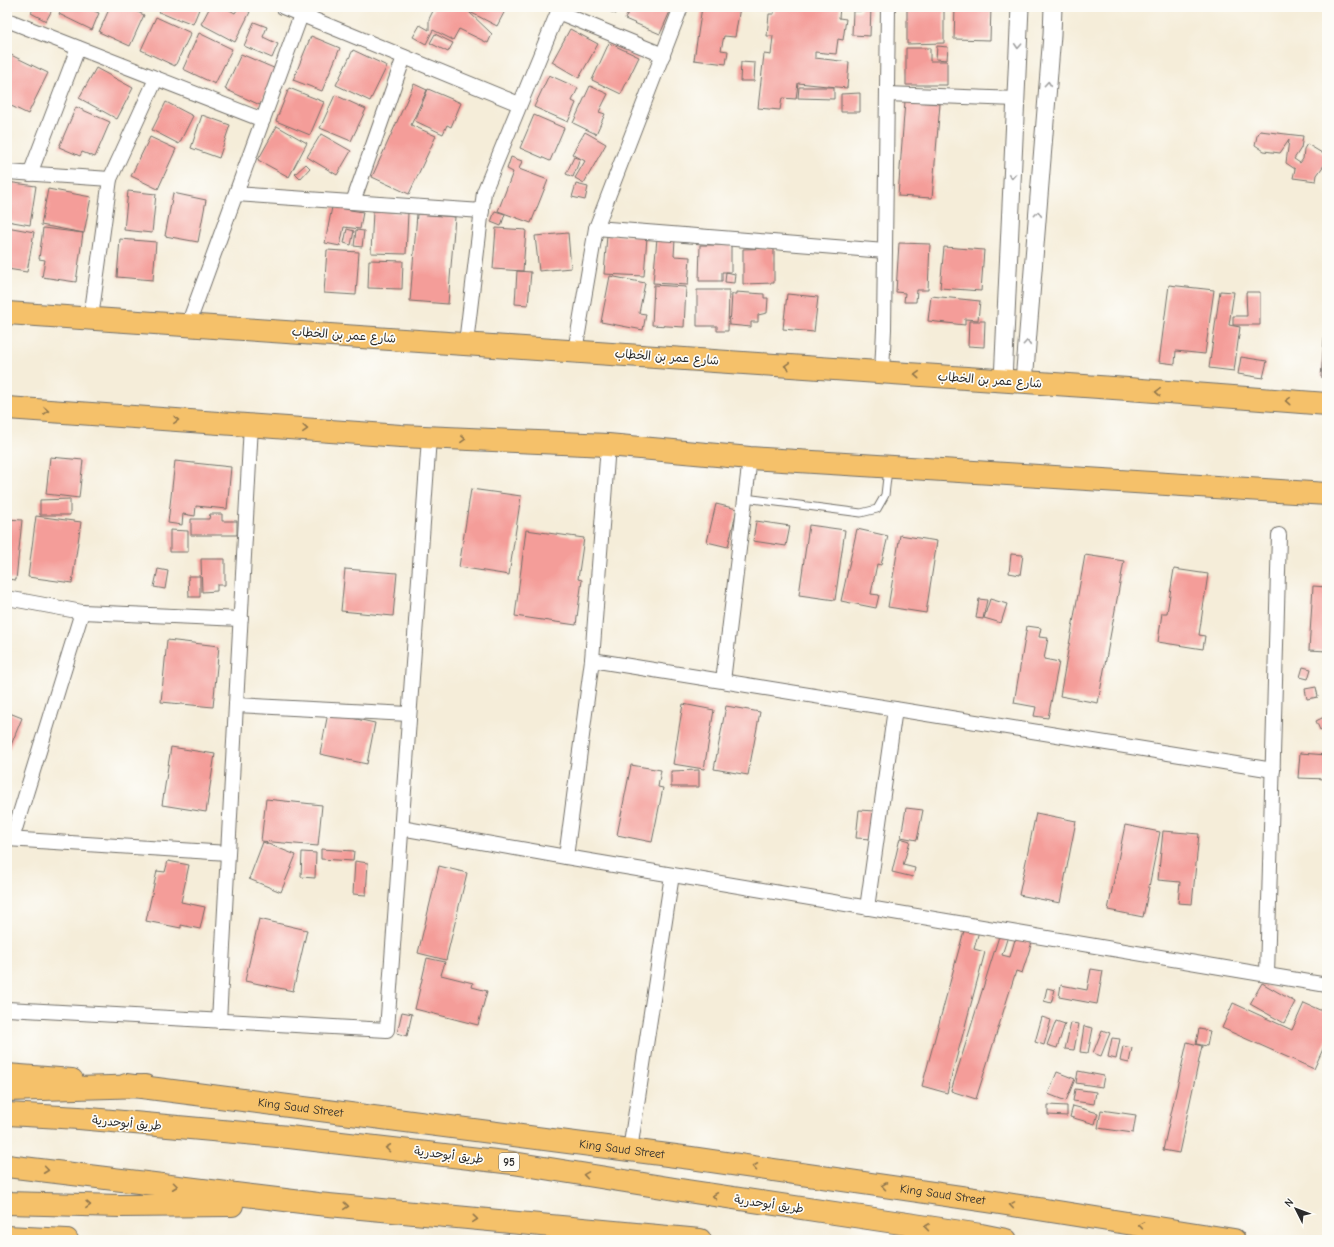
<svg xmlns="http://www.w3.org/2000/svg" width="1334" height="1247" font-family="'Comic Neue','Playpen Sans Arabic',sans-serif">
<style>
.building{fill:#f49d99}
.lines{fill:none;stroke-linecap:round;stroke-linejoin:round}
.service-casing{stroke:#726f68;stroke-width:9}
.minor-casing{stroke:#726f68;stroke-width:16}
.tertiary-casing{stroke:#726f68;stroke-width:19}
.primary-casing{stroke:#726f68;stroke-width:24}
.motorway-casing{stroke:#726f68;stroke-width:24}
.service{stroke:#fff;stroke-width:7}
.minor{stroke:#fff;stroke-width:14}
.tertiary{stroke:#fff;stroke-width:17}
.primary{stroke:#f5c16b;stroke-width:22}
.motorway{stroke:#f5c16b;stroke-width:22}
.oneway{stroke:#a0a0a0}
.oneway2{stroke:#90764b}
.labels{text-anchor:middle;stroke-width:3.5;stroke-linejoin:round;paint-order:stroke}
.shield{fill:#fdfcf7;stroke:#6a6a68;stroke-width:1}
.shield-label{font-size:11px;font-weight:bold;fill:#2b2b2b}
.street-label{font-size:12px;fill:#2b2b2b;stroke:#fdfcf7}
</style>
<rect width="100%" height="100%" fill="#fdfcf7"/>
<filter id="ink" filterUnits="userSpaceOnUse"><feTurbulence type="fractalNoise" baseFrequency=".025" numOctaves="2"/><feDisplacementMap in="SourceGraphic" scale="8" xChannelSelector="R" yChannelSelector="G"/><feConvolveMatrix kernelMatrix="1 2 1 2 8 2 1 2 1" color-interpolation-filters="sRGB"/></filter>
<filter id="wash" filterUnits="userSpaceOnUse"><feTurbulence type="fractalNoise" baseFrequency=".012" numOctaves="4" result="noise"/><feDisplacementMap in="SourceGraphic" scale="16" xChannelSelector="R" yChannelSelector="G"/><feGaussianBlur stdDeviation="0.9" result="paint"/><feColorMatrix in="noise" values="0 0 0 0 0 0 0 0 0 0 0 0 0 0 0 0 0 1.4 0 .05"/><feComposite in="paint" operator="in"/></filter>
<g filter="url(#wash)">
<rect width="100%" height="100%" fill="#f5edd9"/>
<g id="blocks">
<g class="building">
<polygon points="34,7 46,7 52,10 46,21 31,13"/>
<polygon points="62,7 97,7 94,11 99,13 92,30 59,14"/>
<polygon points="110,7 127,7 144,15 130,46 99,32"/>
<polygon points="161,7 200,7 193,24 180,19 180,21 159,12"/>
<polygon points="210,7 224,7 235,13 239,7 240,7 250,12 235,42 201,24"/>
<polygon points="435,7 507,7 497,26 468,11 492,34 488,43 459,29 453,40 433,30 426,44 413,37 420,25 429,30 429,19"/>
<polygon points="599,7 619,7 616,14"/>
<polygon points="631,7 672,7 660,34 625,19"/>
<polygon points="702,7 740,7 735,37 724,36 721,50 728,51 726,64 694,60"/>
<polygon points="774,7 840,7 839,18 846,19 843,40 838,39 836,54 815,52 815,58 849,62 847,88 798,83 796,99 782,98 780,110 758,108 764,54 771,55 773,36 767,36 769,14 774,14"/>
<polygon points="861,7 871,7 870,36 852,35 853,11 861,11"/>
<polygon points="907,7 944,7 944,43 907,44"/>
<polygon points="955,7 991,7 990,40 954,39"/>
<polygon points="156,17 191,33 175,66 141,50"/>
<polygon points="254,22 267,27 263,37 278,44 272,58 244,46"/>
<polygon points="570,29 598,44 579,78 552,62"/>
<polygon points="199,33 232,49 215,84 183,69"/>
<polygon points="435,34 453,43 448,52 430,43"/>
<polygon points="311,36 340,48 322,91 293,80"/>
<polygon points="609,43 639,57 621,94 592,80"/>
<polygon points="937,46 948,47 947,60 936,59"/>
<polygon points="906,48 930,48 930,61 947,61 947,85 906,85"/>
<polygon points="353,50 387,66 370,101 336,85"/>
<polygon points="241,54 276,69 260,105 225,89"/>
<polygon points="11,55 48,73 28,114 7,104 7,62"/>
<polygon points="741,62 755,63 754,81 740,81"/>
<polygon points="96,68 133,88 117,119 79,98"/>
<polygon points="549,75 578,88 572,101 576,103 568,122 534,107"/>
<polygon points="414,84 427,90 411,125 436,136 409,194 372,177"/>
<polygon points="590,86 608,94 599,112 605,114 596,134 573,123"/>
<polygon points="799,87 834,87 834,99 798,98"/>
<polygon points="289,88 324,102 310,135 276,121"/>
<polygon points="428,89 461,103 451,127 447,125 443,134 415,121"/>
<polygon points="860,93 860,112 841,112 841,94"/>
<polygon points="335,95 366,109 351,141 320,128"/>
<polygon points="905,101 940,104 932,198 898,196"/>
<polygon points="166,102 193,116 179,144 152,130"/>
<polygon points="76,107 110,122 95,157 82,152 80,156 59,147"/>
<polygon points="202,115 230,125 219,158 191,148"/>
<polygon points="534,115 564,128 550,161 520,148"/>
<polygon points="277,126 307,143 289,177 258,160"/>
<polygon points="1260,131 1303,136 1301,148 1294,159 1300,163 1303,159 1304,149 1307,144 1327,156 1327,161 1317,175 1316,181 1293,178 1295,169 1286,163 1289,140 1280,153 1264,151 1255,145 1257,136"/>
<polygon points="585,132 606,144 584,183 575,178 585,161 572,154"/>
<polygon points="321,134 351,151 337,175 307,157"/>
<polygon points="150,137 176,149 158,189 131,176"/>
<polygon points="511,157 522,161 519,169 548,180 531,223 498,211 513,172 507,169"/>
<polygon points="574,157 580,159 573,177 566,174"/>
<polygon points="306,164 310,168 300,179 295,174"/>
<polygon points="7,182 36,186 30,225 7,221"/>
<polygon points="576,184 588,187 585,200 572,197"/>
<polygon points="48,189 91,197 84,233 41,225"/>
<polygon points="128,191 156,194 152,233 124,230"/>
<polygon points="173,193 206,200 198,242 165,236"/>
<polygon points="332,207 363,212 360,229 344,227 340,246 325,243"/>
<polygon points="373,211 408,213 406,254 371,253"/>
<polygon points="495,211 505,214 501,226 491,222"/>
<polygon points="417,214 455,217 448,304 410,301"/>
<polygon points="7,227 34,232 27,272 7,269"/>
<polygon points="43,228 83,233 76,282 42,277 45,260 39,259"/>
<polygon points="496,228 526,230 523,271 493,269"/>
<polygon points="347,229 354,231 351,245 344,243"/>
<polygon points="356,230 364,231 362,247 354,246"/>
<polygon points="568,233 571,268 539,271 535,236"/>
<polygon points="607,235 647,237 644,276 604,274"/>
<polygon points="657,238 675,239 674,256 690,257 688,285 653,283"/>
<polygon points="120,239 156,242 153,280 117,277"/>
<polygon points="899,243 930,244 928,290 917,290 916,302 904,302 905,293 896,292"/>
<polygon points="700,245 731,245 731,272 722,272 722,281 699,281"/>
<polygon points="944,247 984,250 981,291 940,288"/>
<polygon points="774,248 774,283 743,284 743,249"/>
<polygon points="327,250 359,252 356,295 324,293"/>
<polygon points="369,260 403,261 402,289 368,288"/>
<polygon points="517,271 531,272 528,305 515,304"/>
<polygon points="726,272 735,274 734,283 725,282"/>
<polygon points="610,276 645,283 639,313 646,314 643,330 601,322"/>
<polygon points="654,285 686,287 684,327 652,325"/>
<polygon points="1169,285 1214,290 1205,354 1176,351 1175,364 1159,362"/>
<polygon points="697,290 729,290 728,331 717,331 717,326 697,326"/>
<polygon points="1220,291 1234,292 1229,325 1240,327 1234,371 1209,368"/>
<polygon points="736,292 764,294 764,298 768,298 767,313 758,315 758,322 751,322 751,327 730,325 732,294 736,294"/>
<polygon points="1246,292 1260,292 1260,325 1233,325 1233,316 1247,316"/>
<polygon points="787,294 818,297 814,332 783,329"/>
<polygon points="931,296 980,301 978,320 965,319 965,325 928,321"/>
<polygon points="969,321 985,321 984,347 968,346"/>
<polygon points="1325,328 1327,328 1327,378 1321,377"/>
<polygon points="1241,357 1267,361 1263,378 1238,374"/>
<polygon points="50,457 83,460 79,498 46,494"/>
<polygon points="175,461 231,467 227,509 196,506 195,516 183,514 182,525 168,523"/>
<polygon points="471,489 521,496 509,575 459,567"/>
<polygon points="70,499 70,515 40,515 40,500"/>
<polygon points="716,504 737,509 728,547 707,542"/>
<polygon points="210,514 222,514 222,521 237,521 237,535 191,535 191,519 209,519"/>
<polygon points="36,516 81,522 72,583 28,577"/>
<polygon points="7,519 22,520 16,580 7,579"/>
<polygon points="756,521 790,526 786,546 753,541"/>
<polygon points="809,525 845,530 835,600 799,595"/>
<polygon points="857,529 888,536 881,565 877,564 871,594 879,595 876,608 841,601"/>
<polygon points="170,530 188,531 188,552 170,552"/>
<polygon points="526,530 584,538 578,579 582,580 576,625 515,616"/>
<polygon points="900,535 937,541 926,613 888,607"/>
<polygon points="1011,554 1023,555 1020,575 1009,573"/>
<polygon points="1085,555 1124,561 1098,703 1060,696"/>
<polygon points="201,559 225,559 225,585 217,585 217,591 202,592"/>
<polygon points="158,569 168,571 165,589 154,587"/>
<polygon points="345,569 397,573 393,616 341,611"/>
<polygon points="1174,569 1208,574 1199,635 1205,636 1203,649 1158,642 1162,613 1167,613"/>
<polygon points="188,576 200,576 200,597 189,597"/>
<polygon points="1313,586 1327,587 1327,651 1309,650"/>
<polygon points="979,599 987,600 983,619 976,618"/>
<polygon points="990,599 1007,604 1001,623 984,618"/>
<polygon points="1027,626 1041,628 1039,637 1048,638 1044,659 1059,662 1048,718 1034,716 1036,707 1014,703"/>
<polygon points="167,640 219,646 213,707 161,702"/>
<polygon points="1303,667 1311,669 1308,679 1300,677"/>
<polygon points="1316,687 1318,697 1307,699 1305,689"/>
<polygon points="683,704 714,710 704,769 673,764"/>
<polygon points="726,706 760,712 748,775 714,769"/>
<polygon points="7,712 22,718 9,750 7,749"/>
<polygon points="328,713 375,723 367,764 320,754"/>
<polygon points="1326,716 1327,726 1320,730 1316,721"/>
<polygon points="171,747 215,754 206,812 162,805"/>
<polygon points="1300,753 1327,755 1327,779 1298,778"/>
<polygon points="631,765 661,770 658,787 663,788 652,842 617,835"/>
<polygon points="699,770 699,787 671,787 671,771"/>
<polygon points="266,799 322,805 318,846 261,841"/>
<polygon points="906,808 923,810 917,840 901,837"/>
<polygon points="859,810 874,811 872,839 856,838"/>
<polygon points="1036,813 1076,821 1060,903 1019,895"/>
<polygon points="1125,825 1160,832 1143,917 1108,910"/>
<polygon points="1163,831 1199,834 1192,904 1178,903 1180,882 1158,880"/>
<polygon points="900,838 910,841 903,865 915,868 913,877 892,872"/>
<polygon points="263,842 296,855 281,892 249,879"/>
<polygon points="321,849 354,851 353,861 321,859"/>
<polygon points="302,852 316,853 315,878 301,877"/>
<polygon points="168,861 189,865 181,902 205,907 200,929 181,925 181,928 146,921 157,871 165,872"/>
<polygon points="355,861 368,863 366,895 353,894"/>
<polygon points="439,866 467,873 446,960 418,953"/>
<polygon points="259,919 307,930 293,991 245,981"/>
<polygon points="965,927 979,931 974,949 985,952 947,1093 922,1086"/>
<polygon points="1000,933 1008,936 1002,955 1010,957 1016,936 1032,942 1022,973 1016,971 976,1099 951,1091"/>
<polygon points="427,958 445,962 441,975 473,983 472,987 487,991 478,1025 415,1009"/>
<polygon points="1091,969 1103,971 1097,1004 1059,997 1061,985 1087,990"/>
<polygon points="1262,983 1295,1002 1284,1023 1250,1004"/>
<polygon points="1047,988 1055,990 1051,1003 1044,1001"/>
<polygon points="1233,1003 1292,1030 1304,1003 1322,1011 1325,1003 1327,1003 1327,1040 1314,1069 1222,1028"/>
<polygon points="402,1012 412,1014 407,1036 397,1033"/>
<polygon points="1042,1017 1051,1020 1044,1045 1035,1042"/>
<polygon points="1056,1021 1065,1024 1057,1048 1047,1045"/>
<polygon points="1071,1023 1079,1024 1074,1050 1065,1049"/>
<polygon points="1084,1026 1093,1028 1088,1053 1080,1052"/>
<polygon points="1199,1029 1210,1031 1207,1046 1196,1044"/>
<polygon points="1102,1030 1110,1033 1101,1056 1093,1053"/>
<polygon points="1112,1038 1120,1039 1116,1059 1108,1057"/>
<polygon points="1187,1042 1202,1046 1179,1153 1163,1150"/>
<polygon points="1123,1046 1132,1048 1129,1063 1120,1061"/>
<polygon points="1078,1071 1104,1076 1102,1087 1076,1083"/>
<polygon points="1057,1072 1075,1079 1066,1101 1048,1094"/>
<polygon points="1075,1089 1096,1092 1094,1104 1073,1101"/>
<polygon points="1048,1105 1067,1106 1067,1116 1048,1115"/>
<polygon points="1073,1106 1098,1113 1095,1124 1070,1117"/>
<polygon points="1101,1110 1136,1115 1133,1133 1098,1128"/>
</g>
</g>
</g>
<g filter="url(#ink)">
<use href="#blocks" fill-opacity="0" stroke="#726f68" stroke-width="1"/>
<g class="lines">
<defs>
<polyline id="service" points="745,498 861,513 877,509 885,495 888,469"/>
<g id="minor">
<polyline points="283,7 519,104"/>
<polyline points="558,12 663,55"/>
<polyline points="7,20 263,120"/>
<polyline points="887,94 1016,99"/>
<polyline points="7,172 110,179"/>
<polyline points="30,174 78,48"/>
<polyline points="236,194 482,211"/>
<polyline points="353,202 404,57"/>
<polyline points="596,228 885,251"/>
<polyline points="91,318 110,179 156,79"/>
<polyline points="188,325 301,15"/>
<polyline points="466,343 484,192 560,7"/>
<polyline points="575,351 596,228 681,7"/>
<polyline points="882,372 884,329 888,7"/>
<polyline points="7,598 82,612 241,619"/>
<polyline points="592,660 1273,770"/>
<polyline points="723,681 750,458"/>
<polyline points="236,705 409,714"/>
<polyline points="401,828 566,857 1327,985"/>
<polyline points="7,839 228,853"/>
<polyline points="12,839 82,612"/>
<polyline points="566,857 592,660 608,445"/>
<polyline points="867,908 895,709"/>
<polyline points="1267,975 1279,535"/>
<polyline points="7,1009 387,1030 429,438"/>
<polyline points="219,1021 251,425"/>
<polyline points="630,1150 672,875"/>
</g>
<g id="tertiary">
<polyline points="1003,381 1020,7"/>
<polyline points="1024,382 1052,35 1053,7"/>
</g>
<g id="primary">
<polyline points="7,313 1128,389 1327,404"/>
<polyline points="7,408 401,436 608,445 750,458 1327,494"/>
<polyline points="7,1075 72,1080"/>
<path id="s1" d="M126,1085L691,1158L988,1201L1234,1240"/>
<polyline points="7,1237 67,1240"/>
</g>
<g id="motorway">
<polyline points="7,1090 145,1086"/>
<polyline points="7,1114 79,1118 289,1137 513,1163 687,1191 981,1235 1006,1240"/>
<polyline points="7,1166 318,1204 700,1240"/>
<polyline points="7,1203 120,1206 232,1205"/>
</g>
</defs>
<use href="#service" class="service-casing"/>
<use href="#minor" class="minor-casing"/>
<use href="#tertiary" class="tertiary-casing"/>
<use href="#primary" class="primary-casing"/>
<use href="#motorway" class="motorway-casing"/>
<use href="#service" class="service"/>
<use href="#minor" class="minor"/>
<use href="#tertiary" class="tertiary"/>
<use href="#primary" class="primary"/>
<use href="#motorway" class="motorway"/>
</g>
<defs><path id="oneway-chevron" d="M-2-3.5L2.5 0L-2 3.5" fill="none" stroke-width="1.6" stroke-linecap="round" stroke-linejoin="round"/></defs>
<g class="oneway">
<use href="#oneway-chevron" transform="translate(1018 46) rotate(93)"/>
<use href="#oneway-chevron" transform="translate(1048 84) rotate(-85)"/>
<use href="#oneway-chevron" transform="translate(1012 176) rotate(93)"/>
<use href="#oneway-chevron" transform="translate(1038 214) rotate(-85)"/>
<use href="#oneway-chevron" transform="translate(1027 343) rotate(-85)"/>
</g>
<g class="oneway2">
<use href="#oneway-chevron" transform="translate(787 366) rotate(-176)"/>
<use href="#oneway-chevron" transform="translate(917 375) rotate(-176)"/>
<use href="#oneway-chevron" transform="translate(1158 392) rotate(-176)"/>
<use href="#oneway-chevron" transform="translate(1288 401) rotate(-176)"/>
<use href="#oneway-chevron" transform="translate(46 411) rotate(4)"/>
<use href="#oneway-chevron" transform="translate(176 420) rotate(4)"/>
<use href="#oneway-chevron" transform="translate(305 429) rotate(4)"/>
<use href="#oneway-chevron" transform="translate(463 439) rotate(2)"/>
<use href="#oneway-chevron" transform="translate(388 1148) rotate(-173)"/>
<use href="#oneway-chevron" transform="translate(755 1167) rotate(-172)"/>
<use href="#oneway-chevron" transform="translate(46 1170) rotate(7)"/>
<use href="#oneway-chevron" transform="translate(586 1175) rotate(-171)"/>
<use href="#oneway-chevron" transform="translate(175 1186) rotate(7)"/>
<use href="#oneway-chevron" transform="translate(884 1186) rotate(-172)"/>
<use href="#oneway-chevron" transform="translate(715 1196) rotate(-172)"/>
<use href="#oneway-chevron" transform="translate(88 1205) rotate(2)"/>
<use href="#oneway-chevron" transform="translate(1012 1205) rotate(-171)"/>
<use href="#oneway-chevron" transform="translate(346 1206) rotate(5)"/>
<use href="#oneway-chevron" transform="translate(475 1219) rotate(5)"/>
<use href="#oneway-chevron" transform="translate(1141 1225) rotate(-171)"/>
<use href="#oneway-chevron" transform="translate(927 1227) rotate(-172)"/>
</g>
</g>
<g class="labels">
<rect class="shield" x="499" y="1153" width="20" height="18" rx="3"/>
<g class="shield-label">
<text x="509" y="1166">95</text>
</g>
<g class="street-label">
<text transform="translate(344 335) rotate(4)" y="4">شارع عمر بن الخطاب</text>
<text transform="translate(667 357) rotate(4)" y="4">شارع عمر بن الخطاب</text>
<text transform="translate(990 380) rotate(4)" y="4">شارع عمر بن الخطاب</text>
<text dy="4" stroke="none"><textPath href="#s1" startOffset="176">King Saud Street</textPath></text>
<text transform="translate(127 1123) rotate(5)" y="4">طريق أبوحدرية</text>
<text dy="4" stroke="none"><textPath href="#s1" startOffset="500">King Saud Street</textPath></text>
<text transform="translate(449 1155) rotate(7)" y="4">طريق أبوحدرية</text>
<text dy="4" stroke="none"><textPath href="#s1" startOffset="824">King Saud Street</textPath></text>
<text transform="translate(769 1204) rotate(8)" y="4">طريق أبوحدرية</text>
</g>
</g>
<rect width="1334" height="1247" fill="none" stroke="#fdfcf7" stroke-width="24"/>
<g transform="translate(1296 1209) rotate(312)" stroke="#fdfcf7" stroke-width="3" paint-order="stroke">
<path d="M0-3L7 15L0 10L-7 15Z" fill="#2b2b2b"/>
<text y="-6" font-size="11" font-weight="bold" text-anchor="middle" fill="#2b2b2b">N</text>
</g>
</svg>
